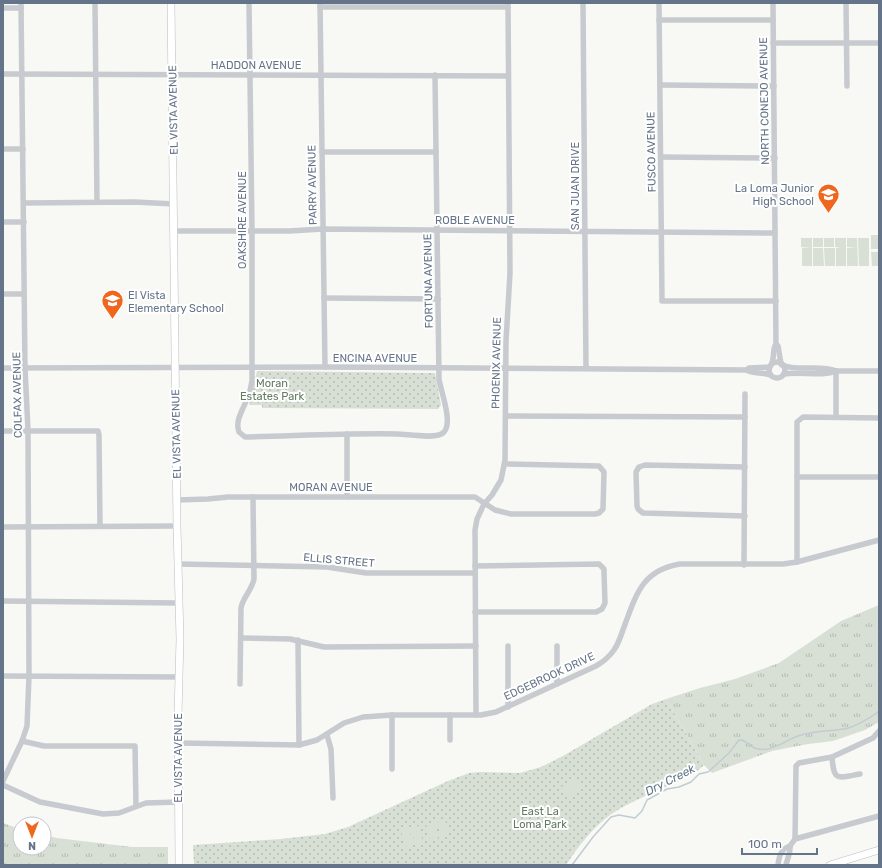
<svg xmlns="http://www.w3.org/2000/svg" width="882" height="868" font-family="Rubik,sans-serif">
<style>
.grass{fill:url(#grass-tufts)}
.park{fill:url(#park-dots)}
.garden{fill:#d8e0d5}
.lines{fill:none;stroke-linecap:round;stroke-linejoin:round}
.stream{stroke:#c1ccd2;stroke-width:1.5}
.major-casing{stroke:#babdc2;stroke-width:8}
.minor{stroke:#c7cace;stroke-width:5.5}
.major{stroke:#fff;stroke-width:7}
.labels{text-anchor:middle;stroke-width:4;stroke-linejoin:round;paint-order:stroke}
.street-label{font-size:11px;fill:#657488;stroke:#fff}
.poi-label{font-size:11px;fill:#657488;stroke:#fff;text-anchor:end}
.park-label{font-size:11px;fill:#627a60;stroke:#fff}
.water-label{font-size:12px;font-style:italic;fill:#607683;stroke:#fff}
</style>
<defs>
<pattern id="grass-tufts" width="24" height="20" patternUnits="userSpaceOnUse"><rect width="24" height="20" fill="#d8e0d5"/><path d="M3 7l-1-3M5 7V3M7 7l1-3M15 17l-1-3M17 17v-4M19 17l1-3" fill="none" stroke="#b3bab3"/></pattern>
<pattern id="park-dots" width="8" height="8" patternUnits="userSpaceOnUse"><rect width="8" height="8" fill="#d8e0d5"/><path d="M2 2h.1M6 6h.1" fill="none" stroke="#b3bab3" stroke-width="1.8" stroke-linecap="round"/></pattern>
</defs>
<rect width="100%" height="100%" fill="#f8f8f5"/>
<g class="grass">
<polygon points="879,605 879,722 865,730 833,741 808,744 772,751 712,773 704,765 666,699 700,688 735,679 779,663 841,621"/>
<polygon points="3,823 20,829 20,848 44,848 44,835 57,838 132,847 168,847 168,865 3,865"/>
</g>
<g class="park">
<polygon points="257,371 435,373 441,405 438,409 262,408 262,405 249,405"/>
<path d="M666,699L704,765C690,779 671,783 654,792C639,799 623,806 610,815C592,828 578,847 566,865H194L193,845L281,839L325,834L348,827L448,781L469,773L480,772L520,773L541,767L563,756L652,704Z"/>
</g>
<g class="garden">
<rect x="871" y="235" width="8" height="14"/>
<polygon points="801,238 812,238 812,266 802,266 802,248 811,248 801,247"/>
<rect x="813" y="238" width="10" height="9"/>
<rect x="824" y="238" width="10" height="9"/>
<polygon points="835,238 846,238 846,266 836,266 836,248 840,247 835,247"/>
<polygon points="847,238 857,238 858,266 847,266 847,248 856,247 847,247"/>
<polygon points="858,238 869,238 869,266 859,266"/>
<polygon points="813,248 823,248 824,266 813,266"/>
<polygon points="824,248 835,248 835,266 825,266"/>
<polygon points="871,252 879,252 879,266 872,266"/>
<polygon points="576,777 582,786 567,798 560,788"/>
<polygon points="445,819 449,836 441,838 437,821"/>
<polygon points="434,822 438,839 430,841 426,824"/>
<polygon points="419,826 423,843 415,845 411,828"/>
<polygon points="409,828 413,845 405,847 401,830"/>
</g>
<g class="lines">
<path class="stream" d="M572,865L593,837L611,817L619,815L635,818L642,811L647,800L667,789L679,787L691,782L699,774L708,772L729,753L739,740H742C747,742 751,748 758,749C774,752 786,739 801,735C815,731 830,731 844,729C853,728 872,717 879,711"/>
<defs>
<g id="major">
<polyline points="171,3 177,526 180,639 178,715 179,865"/>
<polyline points="830,865 879,850"/>
</g>
</defs>
<use href="#major" class="major-casing"/>
<g class="minor">
<polyline points="95,3 97,202"/>
<path d="M249,3L252,231V381C251,385 251,389 249,393C246,406 234,419 239,432L245,437C295,436 346,433 397,434C407,434 438,440 444,432C453,422 441,392 439,379L435,75"/>
<polyline points="320,3 325,367"/>
<polyline points="583,3 586,368"/>
<polyline points="659,3 662,301 776,301"/>
<polyline points="773,3 776,344 778,346 781,364"/>
<polyline points="846,3 847,86"/>
<polyline points="320,7 508,7"/>
<polyline points="3,8 21,8"/>
<polyline points="659,20 773,20"/>
<polyline points="773,43 879,43"/>
<polyline points="3,74 508,76"/>
<polyline points="660,85 774,86"/>
<polyline points="3,149 23,149"/>
<polyline points="322,152 436,152"/>
<polyline points="661,157 775,158"/>
<polyline points="24,203 135,202 174,204"/>
<polyline points="3,222 24,222"/>
<polyline points="174,231 289,231 323,229 775,233"/>
<polyline points="3,294 24,294"/>
<polyline points="324,298 438,299"/>
<circle cx="777" cy="370" r="8"/>
<path d="M771,365C775,358 772,349 776,344"/>
<path d="M782,365C799,372 819,364 836,371H879"/>
<polyline points="3,368 325,367 747,370 749,368 770,367"/>
<path d="M747,370C752,374 763,372 770,375"/>
<path d="M784,374C800,371 822,377 836,371"/>
<polyline points="506,416 745,417"/>
<polyline points="836,417 836,371"/>
<polyline points="3,431 98,431 99,435 100,526"/>
<polyline points="347,434 347,497"/>
<polyline points="797,477 879,477"/>
<polyline points="177,500 208,499 228,497 475,497 495,510 511,514 595,514 599,513 603,509 604,472 599,466 505,464"/>
<polyline points="745,516 643,513 638,509 637,506 636,472 639,467 645,465 745,467"/>
<polyline points="3,527 177,526"/>
<polyline points="797,562 797,422 803,417 879,418"/>
<polyline points="178,564 327,567 366,573 475,573"/>
<polyline points="744,565 745,394"/>
<polyline points="475,566 599,564 604,569 604,572 605,603 602,609 596,612 475,612"/>
<polyline points="3,601 178,603"/>
<polyline points="241,638 290,639 324,647 476,646"/>
<polyline points="298,640 299,745"/>
<polyline points="508,646 508,707"/>
<polyline points="557,646 557,684"/>
<polyline points="3,676 179,677"/>
<path d="M240,684L241,608C243,597 252,590 254,579L253,497"/>
<polyline points="450,715 450,740"/>
<polyline points="476,715 475,530 477,519 484,504 492,495 501,480 505,460 506,341 510,273 508,3"/>
<polyline points="327,735 331,749 333,798"/>
<polyline points="22,741 44,746 135,746 136,806"/>
<path d="M178,743L299,745L317,740L344,723L363,717L392,715H481L496,712L596,666C603,662 609,657 614,650C619,643 621,635 624,627C636,595 642,570 680,564H783L797,562L879,540"/>
<path d="M832,757C834,782 837,778 860,774"/>
<polyline points="392,769 392,715"/>
<polyline points="3,781 22,741 27,726 29,676 28,430 25,368 21,3"/>
<polyline points="3,785 40,802 103,814 119,813 146,803 179,802"/>
<polyline points="795,839 879,816"/>
<path d="M778,865C779,856 781,849 790,846L795,839L796,766L799,763L832,757L873,738L879,731"/>
<path d="M786,865C787,859 791,853 790,846"/>
</g>
<use href="#major" class="major"/>
</g>
<defs>
<symbol id="school-pin" viewBox="-11 -11 22 30"><path d="M0 17L-7.5 6A9.5 9.5 0 1 1 7.5 6Z" fill="#f0661d" stroke="#fff"/><path d="M0-5L7-2L0 1L-7-2ZM-4 1L0 2.5L4 1V4Q0 6-4 4Z" fill="#fff"/></symbol>
</defs>
<g fill-rule="evenodd">
<use href="#school-pin" x="816" y="182" width="25" height="34"/>
<use href="#school-pin" x="100" y="288" width="25" height="34"/>
</g>
<g class="labels">
<g class="street-label">
<text x="256" y="69">HADDON AVENUE</text>
<text transform="translate(764 101) rotate(-91)" y="4">NORTH CONEJO AVENUE</text>
<text transform="translate(173 110) rotate(-91)" y="4">EL VISTA AVENUE</text>
<text transform="translate(651 152) rotate(-91)" y="4">FUSCO AVENUE</text>
<text transform="translate(312 185) rotate(-91)" y="4">PARRY AVENUE</text>
<text transform="translate(575 186) rotate(-90)" y="4">SAN JUAN DRIVE</text>
<text transform="translate(242 220) rotate(-90)" y="4">OAKSHIRE AVENUE</text>
<text x="475" y="224">ROBLE AVENUE</text>
<text transform="translate(428 281) rotate(-91)" y="4">FORTUNA AVENUE</text>
<text x="375" y="362">ENCINA AVENUE</text>
<text transform="translate(496 363) rotate(-89)" y="4">PHOENIX AVENUE</text>
<text transform="translate(17 395) rotate(-91)" y="4">COLFAX AVENUE</text>
<text transform="translate(176 434) rotate(-91)" y="4">EL VISTA AVENUE</text>
<text x="331" y="491">MORAN AVENUE</text>
<text transform="translate(339 560) rotate(5)" y="4">ELLIS STREET</text>
<text transform="translate(549 676) rotate(-25)" y="4">EDGEBROOK DRIVE</text>
<text transform="translate(178 758) rotate(-90)" y="4">EL VISTA AVENUE</text>
</g>
<g class="poi-label">
<text x="814" y="192">La Loma Junior<tspan x="814" dy="13">High School</tspan></text>
<text x="128" y="299" text-anchor="start">El Vista<tspan x="128" dy="13">Elementary School</tspan></text>
</g>
<g class="park-label">
<text x="272" y="387">Moran<tspan x="272" dy="13">Estates Park</tspan></text>
<text x="540" y="815">East La<tspan x="540" dy="13">Loma Park</tspan></text>
</g>
<g class="water-label">
<text transform="translate(670 780) rotate(-27)" y="4">Dry Creek</text>
</g>
</g>
<rect width="882" height="868" fill="none" stroke="#657488" stroke-width="8"/>
<g transform="translate(32 836) rotate(180)"><circle r="19" fill="#ffffff" stroke="#c1c7cf"/>
<path d="M0-3L7 15L0 10L-7 15Z" fill="#f0661d"/>
<text y="-6" font-size="11" font-weight="bold" text-anchor="middle" fill="#657488">N</text>
</g>
<path d="M742 848v6h75v-6" fill="none" stroke="#657488" stroke-width="2"/>
<text x="748" y="848" font-size="12" fill="#657488" stroke="#ffffff" stroke-width="3" paint-order="stroke">100 m</text>
</svg>
